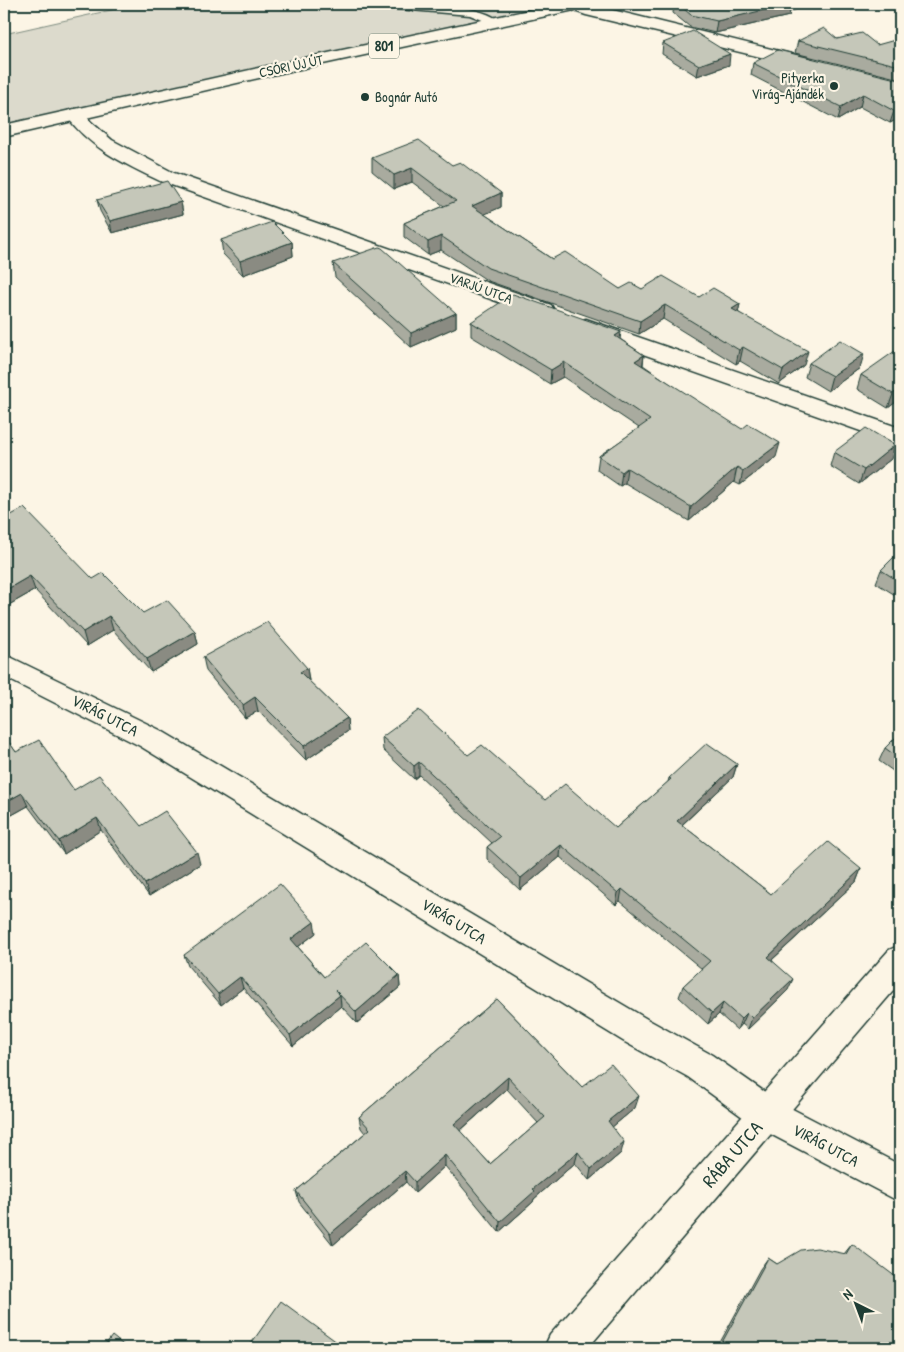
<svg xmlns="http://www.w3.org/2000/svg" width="904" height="1352" font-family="'Patrick Hand',sans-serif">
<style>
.green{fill:#dcdacc;stroke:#7e8c80}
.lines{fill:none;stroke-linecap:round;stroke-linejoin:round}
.service-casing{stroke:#1f3d34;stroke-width:3}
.minor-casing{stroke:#1f3d34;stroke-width:3}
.tertiary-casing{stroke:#1f3d34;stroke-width:3}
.primary-casing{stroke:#1f3d34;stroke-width:3}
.service{fill:#fcf5e5;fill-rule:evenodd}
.minor{fill:#fcf5e5;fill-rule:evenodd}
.tertiary{fill:#fcf5e5;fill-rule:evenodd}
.primary{fill:#fcf5e5;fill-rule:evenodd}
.wall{fill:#a9ab9f;stroke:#1f3d34;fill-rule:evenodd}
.shaded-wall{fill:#8a8b82;stroke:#1f3d34}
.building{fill:#c5c7b9;stroke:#1f3d34;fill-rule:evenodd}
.poi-dot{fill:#1f3d34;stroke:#fcf5e5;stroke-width:2}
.labels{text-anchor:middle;stroke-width:4.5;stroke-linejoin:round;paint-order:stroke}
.far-street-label{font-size:14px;fill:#1f3d34;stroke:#fcf5e5}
.far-poi-label{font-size:14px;fill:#1f3d34;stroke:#fcf5e5;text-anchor:end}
.shield{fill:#fcf5e5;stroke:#617469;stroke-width:1}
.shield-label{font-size:15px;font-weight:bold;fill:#1f3d34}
.street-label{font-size:16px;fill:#1f3d34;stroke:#fcf5e5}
.near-street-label{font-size:19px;fill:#1f3d34;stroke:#fcf5e5}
</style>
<rect width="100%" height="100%" fill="#fcf5e5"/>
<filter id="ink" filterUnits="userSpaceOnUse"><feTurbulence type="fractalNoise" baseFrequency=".02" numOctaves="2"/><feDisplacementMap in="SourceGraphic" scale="10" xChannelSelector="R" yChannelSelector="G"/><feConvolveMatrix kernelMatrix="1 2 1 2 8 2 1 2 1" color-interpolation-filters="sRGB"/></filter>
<g filter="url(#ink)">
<polygon class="green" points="138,4 579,4 272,70 4,131 4,34"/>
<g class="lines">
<defs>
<path id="service" d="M370,4C399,4 480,1 500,22L495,25L470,15L375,7Z"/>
<g id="minor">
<polygon points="567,4 588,4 812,59 815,63 812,67 806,68 586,15 569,9"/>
<path d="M75,109L82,111L91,122L112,140L174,173L551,305L554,310L551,315L543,317L535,315L160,181C125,164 89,148 66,115L68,111Z"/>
<polygon points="586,319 900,428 900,445 578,331 575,326 578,321"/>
<polygon points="4,654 160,730 647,1019 712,1055 779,1102 900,1165 900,1202 755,1126 688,1077 623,1041 140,746 4,677"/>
</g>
<polygon id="tertiary" points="900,945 900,983 588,1348 544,1348 550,1335 889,950"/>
<polygon id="primary" points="557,4 587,4 585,8 579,9 272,75 4,137 4,125 272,65"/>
</defs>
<use href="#service" class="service-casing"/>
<use href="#minor" class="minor-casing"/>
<use href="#tertiary" class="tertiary-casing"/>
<use href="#primary" class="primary-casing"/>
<use href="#service" class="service"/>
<use href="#minor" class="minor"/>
<use href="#tertiary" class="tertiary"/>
<use href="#primary" class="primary"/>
</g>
<g class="wall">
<polygon points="674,4 803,4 802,8 790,11 789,16 715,33 690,27 673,13"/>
<polygon points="837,39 877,45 900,43 900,79 795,53 798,41"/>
<polygon points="663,43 729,65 697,76 662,54"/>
<polygon points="753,63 900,80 900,118 890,123 860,107 838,120 751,75"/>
<polygon points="372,158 452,165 501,193 501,207 484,214 552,259 620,289 642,289 699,297 740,304 738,312 804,365 779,384 740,361 736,364 663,319 639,334 488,281 441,250 428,255 404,237 404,223 444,206 412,182 394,189 372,171"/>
<polygon points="97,200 181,202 183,214 112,233 100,211"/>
<polygon points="221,240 292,242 293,256 243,275 223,254"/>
<polygon points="333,263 456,313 456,327 411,347 335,277"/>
<polygon points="471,322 620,339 644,355 643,365 776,457 740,485 734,482 689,521 625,483 620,486 597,470 599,456 639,428 563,377 550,384 471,336"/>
<polygon points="900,354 900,399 888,408 857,389 861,375"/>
<polygon points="809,363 860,368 828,391 805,377"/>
<polygon points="834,452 891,459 859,484 830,466"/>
<polygon points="4,519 143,613 195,631 198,644 151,672 113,630 87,646 35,590 7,606 4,602"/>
<polygon points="900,551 900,598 876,583 881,570"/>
<polygon points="203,657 307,668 309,681 347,718 348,731 306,760 258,711 245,718 206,671"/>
<polygon points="900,733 900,776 879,761 885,748"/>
<polygon points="4,735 16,752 74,790 141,826 200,864 149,896 101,830 64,854 28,806 10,816 4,806"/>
<polygon points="382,737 468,755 545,800 616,828 668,782 669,778 737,764 733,777 682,825 771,894 861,869 856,882 772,960 788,990 748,1029 742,1024 737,1030 719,1014 708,1024 679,997 683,986 702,969 620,901 616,905 560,857 520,890 487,859 487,847 492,843 419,775 414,779 383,750"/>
<polygon points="316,933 298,947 324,977 399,975 400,987 357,1023 341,1006 293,1046 243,988 221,1005 188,966 184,955"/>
<path d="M497,999L582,1087L635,1108L612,1127L621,1153L589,1180L575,1163L534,1199L533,1202L499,1232L445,1166L415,1193L406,1182L333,1245L299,1202L296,1191L365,1133L361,1128L359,1117ZM507,1089L538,1123L490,1164L460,1131Z"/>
<polygon points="852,1244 900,1348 717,1348 760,1269 768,1258 777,1264 844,1254"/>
</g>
<g class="shaded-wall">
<polygon points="786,4 803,4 802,8 790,11 789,16 715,33 717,21"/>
<polygon points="730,54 729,65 697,76 699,65"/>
<polygon points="863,94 860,107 838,120 841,107"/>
<polygon points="900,107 900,118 890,123 894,111"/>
<polygon points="412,168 412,182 394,189 394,175"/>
<polygon points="501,193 501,207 472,220 472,206"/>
<polygon points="181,202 183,214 112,233 110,221"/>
<polygon points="441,236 441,250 428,255 428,242"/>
<polygon points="292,242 293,256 243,275 240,261"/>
<polygon points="740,304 737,318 732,309"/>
<polygon points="665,305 663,319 639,334 640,321"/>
<polygon points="456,313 456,327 411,347 411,333"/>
<polygon points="621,332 619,347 615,336"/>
<polygon points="743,347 740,361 736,364 739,350"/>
<polygon points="808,351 804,365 779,384 783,370"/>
<polygon points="864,354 860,368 828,391 832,376"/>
<polygon points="644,355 642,369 635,361"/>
<polygon points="564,362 563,377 550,384 551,370"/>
<polygon points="900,388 900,399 888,408 893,394"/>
<polygon points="780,443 776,457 740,485 743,471"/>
<polygon points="895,445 891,459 859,484 864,470"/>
<polygon points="737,467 734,482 689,521 691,507"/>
<polygon points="627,468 625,483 620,486 622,472"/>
<polygon points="30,576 35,590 7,606 4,596 4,591"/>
<polygon points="109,616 113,630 87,646 83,632"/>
<polygon points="195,631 198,644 151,672 147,659"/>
<polygon points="307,668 309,681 300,672"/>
<polygon points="255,697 258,711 245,718 243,705"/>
<polygon points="347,718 348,731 306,760 304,746"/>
<polygon points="419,762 419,775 414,779 414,766"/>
<polygon points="737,764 733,777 673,833 677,821"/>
<polygon points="22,793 28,806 10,816 4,803"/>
<polygon points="97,818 101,830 64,854 59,841"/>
<polygon points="561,845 560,857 520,890 521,878"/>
<polygon points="197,852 200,864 149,896 145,884"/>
<polygon points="861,869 856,882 763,968 768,957"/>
<polygon points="622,889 620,901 616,905 618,893"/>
<polygon points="314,922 316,933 294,950 291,939"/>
<polygon points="399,975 400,987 357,1023 356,1012"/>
<polygon points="240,977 243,988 221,1005 218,994"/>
<polygon points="793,979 788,990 748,1029 752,1018"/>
<polygon points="340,995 341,1006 293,1046 290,1035"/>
<polygon points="723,1003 719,1014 708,1024 712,1013"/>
<polygon points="747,1013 742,1024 737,1030 741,1019"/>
<polygon points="508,1077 507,1089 454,1136 454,1124"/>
<polygon points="639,1096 635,1108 605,1133 608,1121"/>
<polygon points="624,1142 621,1153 589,1180 591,1169"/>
<polygon points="578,1152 575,1163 534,1199 533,1202 499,1232 500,1222 533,1189"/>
<polygon points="445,1155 445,1166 415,1193 415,1182"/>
<polygon points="405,1171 406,1182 333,1245 330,1234"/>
</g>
<g class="building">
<polygon points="678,4 790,4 717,21 691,15"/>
<polygon points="824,28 837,39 862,33 877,45 895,40 900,43 900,66 798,41"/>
<polygon points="693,31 730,54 699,65 663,43"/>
<polygon points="778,50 900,80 900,107 894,111 863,94 841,107 753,63"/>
<polygon points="419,140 452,165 460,162 501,193 472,206 552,259 565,252 620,289 631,283 642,289 663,276 699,297 713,288 740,304 732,309 808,351 783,370 743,347 739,350 665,305 640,321 488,268 441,236 428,242 404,223 456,201 412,168 394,175 372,158"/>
<polygon points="167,181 181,202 110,221 97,200"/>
<polygon points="272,222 292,242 240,261 221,240"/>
<polygon points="379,247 382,248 456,313 411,333 333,263"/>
<polygon points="513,294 621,332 615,336 644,355 635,361 742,429 748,424 780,443 743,471 737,467 691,507 627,468 622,472 599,456 650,420 564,362 551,370 471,322"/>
<polygon points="840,340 864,354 832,376 809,363"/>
<polygon points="895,351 900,354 900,388 893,394 861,375"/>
<polygon points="866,428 895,445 864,470 834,452"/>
<polygon points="24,508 93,579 103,573 143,613 167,600 195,631 147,659 109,616 83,632 30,576 4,591 4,519"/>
<polygon points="900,551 900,582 881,570"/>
<polygon points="267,622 307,668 300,672 347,718 304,746 255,697 243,705 203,657"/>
<polygon points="419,710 468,755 482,745 545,800 565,784 616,828 671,779 669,778 707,743 737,764 677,821 771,894 828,842 861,869 768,957 793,979 752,1018 747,1013 741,1019 723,1003 712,1013 683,986 710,961 622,889 618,893 561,845 521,878 487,847 500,837 419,762 414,766 382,737"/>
<polygon points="900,733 900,759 885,748"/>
<polygon points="4,735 16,752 39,740 74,790 99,775 141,826 165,811 197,852 145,884 97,818 59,841 22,793 4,803"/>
<polygon points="280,884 314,922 291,939 324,977 366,942 399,975 356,1012 335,990 340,995 290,1035 240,977 218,994 184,955"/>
<path d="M497,999L582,1087L611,1064L639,1096L608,1121L624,1142L591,1169L578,1152L533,1189L535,1191L500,1222L445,1155L415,1182L405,1171L330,1234L296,1191L370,1129L359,1117ZM508,1077L545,1117L490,1164L454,1124Z"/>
<polygon points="852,1244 900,1280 900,1348 719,1348 768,1258 777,1264 801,1250 817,1248 846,1254"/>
<polygon points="281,1301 345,1348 248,1348"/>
<polygon points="112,1336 127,1348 103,1348"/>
</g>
</g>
<g class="poi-dot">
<circle cx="834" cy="86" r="5"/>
<circle cx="365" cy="97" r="5"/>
</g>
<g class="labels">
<g class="far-street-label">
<text transform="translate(291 66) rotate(-12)" y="5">CSÓRI ÚJ ÚT</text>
<text transform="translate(481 288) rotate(20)" y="5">VARJÚ UTCA</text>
</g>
<g class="far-poi-label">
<text x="824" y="83">Pityerka<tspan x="824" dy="16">Virág-Ajándék</tspan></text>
<text x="375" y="102" text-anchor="start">Bognár Autó</text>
</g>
<rect class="shield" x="369" y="33.5" width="30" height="25" rx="4"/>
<g class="shield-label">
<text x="384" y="51">801</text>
</g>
<g class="street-label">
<text transform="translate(105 715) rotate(27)" y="6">VIRÁG UTCA</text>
<text transform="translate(454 921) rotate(31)" y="6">VIRÁG UTCA</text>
<text transform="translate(826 1145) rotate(28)" y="6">VIRÁG UTCA</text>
</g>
<g class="near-street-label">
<text transform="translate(732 1154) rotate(-49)" y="7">RÁBA UTCA</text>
</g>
</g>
<rect width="904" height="1352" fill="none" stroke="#fcf5e5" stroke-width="20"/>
<rect x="10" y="10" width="884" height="1332" fill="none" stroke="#1f3d34" stroke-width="2" filter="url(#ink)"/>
<g transform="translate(856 1304) rotate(318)" stroke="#fcf5e5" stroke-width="4" paint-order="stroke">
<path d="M0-4L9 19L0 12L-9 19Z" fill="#1f3d34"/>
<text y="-8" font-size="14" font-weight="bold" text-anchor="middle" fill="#1f3d34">N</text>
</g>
</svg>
